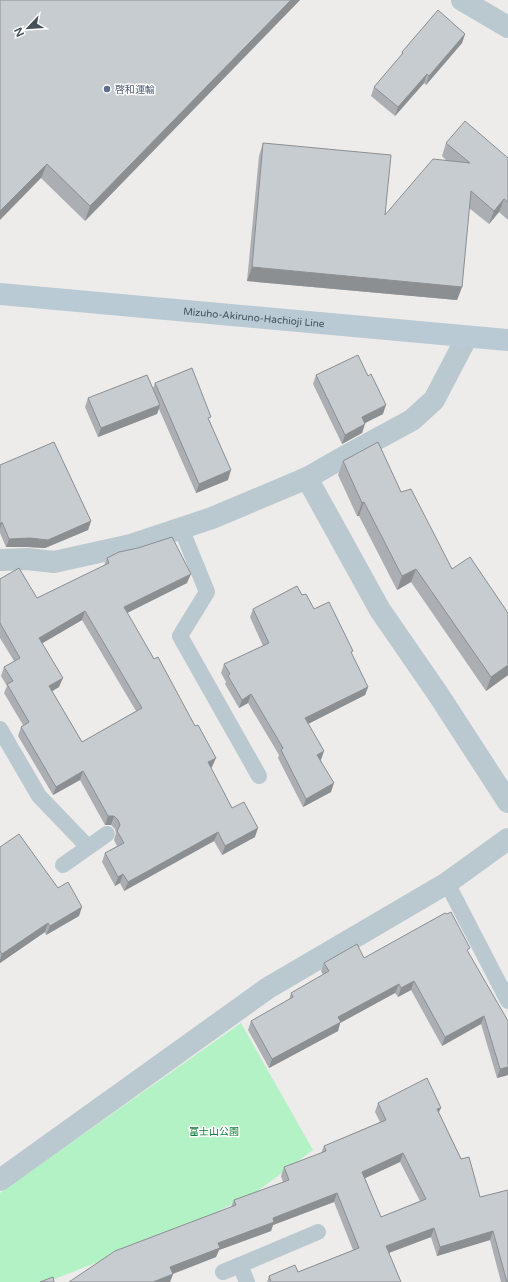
<svg xmlns="http://www.w3.org/2000/svg" width="508" height="1282" font-family="'Varela Round','Noto Sans JP',sans-serif">
<style>
.green{fill:#b3f2c4}
.lines{fill:none;stroke-linecap:round;stroke-linejoin:round}
.service{stroke:#bac8cf;stroke-width:16}
.minor{stroke:#bac8cf;stroke-width:22}
.tertiary{stroke:#bac8cf;stroke-width:22}
.secondary{stroke:#b9cad4;stroke-width:22}
.wall{fill:#abafb4;fill-rule:evenodd}
.shaded-wall{fill:#8b8f92}
.building{fill:#c7ccd1;stroke:#8b8f92;fill-rule:evenodd}
.service-dot{fill:#5c6f8a;stroke:#fff;stroke-width:1.5}
.labels{text-anchor:middle;stroke-width:3;stroke-linejoin:round;paint-order:stroke}
.service-label{font-size:10px;fill:#4e5e75;stroke:#fff;text-anchor:start}
.street-label{font-size:10px;fill:#42515a;stroke:#fff}
.park-label{font-size:10px;fill:#0e803a;stroke:#fff}
</style>
<rect width="100%" height="100%" fill="#eeebeb"/>
<polygon class="green" points="241,1023 313,1150 255,1193 177,1231 47,1282 0,1282 0,1193"/>
<g class="lines">
<g class="service">
<polyline points="181,528 207,592 180,636 259,776"/>
<polyline points="0,729 39,796 88,847"/>
<polyline points="63,865 107,834"/>
<polyline points="447,883 508,1001"/>
<polyline points="223,1272 240,1265"/>
<polyline points="247,1282 240,1265 318,1232"/>
</g>
<g class="minor">
<polyline points="307,478 380,610 438,694 508,802"/>
<polyline points="0,560 27,559 54,562 131,545 212,518 307,478 342,458 412,420 434,400 467,337"/>
<polyline points="0,1180 268,988 447,883 508,839"/>
</g>
<polyline class="tertiary" points="462,0 508,27"/>
<path class="secondary" id="s1" d="M0,294L508,340"/>
</g>
<g class="wall">
<polygon points="0,0 300,0 85,221 41,178"/>
<polygon points="465,34 462,43 426,85 424,83 395,116 371,96 374,87 401,57 402,52"/>
<polygon points="263,143 385,215 447,161 442,156 446,143 508,158 508,220 499,212 489,224 469,208 462,287 457,300 247,281 259,156"/>
<polygon points="316,375 383,414 365,423 362,433 342,444 313,384"/>
<polygon points="155,383 210,421 228,480 196,493 159,409 157,414 98,437 85,407 88,398 153,388"/>
<polygon points="343,461 401,492 452,569 508,613 508,675 486,691 411,582 397,590 359,516 357,516 338,475"/>
<polygon points="0,465 91,521 88,530 45,548 27,547 6,547 0,533"/>
<path d="M107,558L187,583L127,613L212,767L211,768L232,808L255,837L222,855L214,841L124,891L120,883L115,886L102,862L105,853L117,846L114,840L116,833L115,829L111,825H105L80,780L53,795L18,736L21,727L23,725L4,693L7,686L1,676L4,667L14,661L0,638V579L37,598L104,566ZM82,620L136,711L82,742L52,691L59,687L42,643Z"/>
<polygon points="302,595 352,655 368,687 365,695 308,724 321,760 331,792 303,807 278,758 279,755 248,703 239,708 225,684 226,682 221,673 224,664 263,646 250,617 253,609"/>
<polygon points="0,847 79,916 46,935 45,932 0,963"/>
<polygon points="469,953 508,1075 497,1078 481,1024 442,1046 411,990 398,997 395,993 340,1023 338,1031 269,1068 248,1030 251,1021 289,1000 291,993 323,975 321,971 324,963 364,958"/>
<path d="M378,1103L439,1113L480,1197L508,1190V1282H501L490,1240L437,1256L431,1237L389,1253L401,1282H267L269,1276L298,1272L353,1250L334,1202L273,1225L271,1231L219,1250L216,1257L173,1274L170,1282H69L231,1207L234,1200L283,1182L281,1176L284,1167L321,1153L324,1146L380,1122L375,1112ZM400,1162L420,1201L381,1217L365,1178Z"/>
</g>
<g class="shaded-wall">
<polygon points="291,0 300,0 85,221 90,206"/>
<polygon points="465,34 462,43 426,85 429,76"/>
<polygon points="427,74 424,83 395,116 398,107"/>
<polygon points="47,164 41,178 0,220 0,211"/>
<polygon points="504,199 499,212 489,224 494,211"/>
<polygon points="252,267 462,287 457,300 247,281"/>
<polygon points="160,405 157,414 98,437 101,428"/>
<polygon points="386,405 383,414 359,426 362,417"/>
<polygon points="365,424 362,433 342,444 345,435"/>
<polygon points="231,470 228,480 196,493 199,484"/>
<polygon points="364,502 359,516 357,516 362,503"/>
<polygon points="91,521 88,530 45,548 27,547 6,547 9,539"/>
<polygon points="2,522 0,529 0,524"/>
<polygon points="416,569 411,582 397,590 402,576"/>
<polygon points="191,574 187,583 121,616 124,607"/>
<polygon points="85,611 82,620 36,647 39,638"/>
<polygon points="508,665 508,675 486,691 491,677"/>
<polygon points="63,678 59,687 46,695 49,686"/>
<polygon points="368,687 365,695 302,727 305,718"/>
<polygon points="251,694 248,703 239,708 242,700"/>
<polygon points="324,751 321,760 314,764 317,755"/>
<polygon points="216,758 212,767 205,771 208,762"/>
<polygon points="83,771 80,780 53,795 56,787"/>
<polygon points="334,783 331,792 303,807 306,799"/>
<polygon points="108,816 114,816 111,825 105,825"/>
<polygon points="258,828 255,837 222,855 225,846"/>
<polygon points="218,832 214,841 124,891 128,882"/>
<polygon points="123,874 120,883 115,886 118,877"/>
<polygon points="82,907 79,916 46,935 50,926"/>
<polygon points="48,923 45,932 0,963 0,960 2,954"/>
<polygon points="414,981 411,990 398,997 401,988"/>
<polygon points="399,984 395,993 340,1023 338,1031 269,1068 272,1059 338,1017"/>
<polygon points="484,1016 481,1024 442,1046 445,1037"/>
<polygon points="508,1067 508,1075 497,1078 500,1069"/>
<polygon points="441,1108 437,1116 437,1109"/>
<polygon points="403,1153 400,1162 359,1181 362,1172"/>
<polygon points="337,1193 334,1202 273,1225 271,1231 219,1250 216,1257 167,1276 170,1267 218,1243 273,1218"/>
<polygon points="434,1228 431,1237 383,1255 386,1246"/>
<polygon points="493,1231 490,1240 437,1256 440,1247"/>
<polygon points="173,1274 170,1282 153,1282"/>
</g>
<g class="building">
<polygon points="0,0 291,0 90,206 47,164 0,211"/>
<polygon points="438,10 465,34 429,76 427,74 398,107 374,87 403,53 402,52"/>
<polygon points="465,121 508,158 508,202 504,199 494,211 471,191 462,287 252,267 263,143 391,155 385,215 433,159 470,163 446,143"/>
<polygon points="358,355 368,376 371,374 386,405 362,417 365,424 345,435 316,375"/>
<polygon points="192,368 211,417 208,418 231,470 199,484 155,383"/>
<polygon points="147,375 160,405 101,428 88,398"/>
<polygon points="54,442 91,521 48,540 30,538 9,539 2,522 0,524 0,465"/>
<polygon points="378,442 401,492 411,489 452,569 470,557 508,613 508,665 491,677 416,569 402,576 364,502 362,503 343,461"/>
<path d="M172,537L191,574L124,607L154,659L158,657L195,726L198,725L216,758L208,762L232,808L244,802L258,828L225,846L218,832L128,882L123,874L118,877L105,853L124,843L117,831L120,825L118,820L114,816H108L83,771L56,787L21,727L29,722L7,684L13,681L4,667L20,658L0,623V579L19,568L37,598L109,563L107,558L119,552L138,548ZM85,611L142,708L82,742L49,686L63,678L39,638Z"/>
<polygon points="297,586 302,595 306,594 314,609 329,602 353,651 351,652 368,687 305,718 324,751 317,755 334,783 306,799 281,750 283,748 251,694 242,700 228,676 230,674 224,664 269,643 253,609"/>
<polygon points="19,834 58,888 68,882 82,907 50,926 48,923 2,954 0,951 0,847"/>
<polygon points="451,912 470,948 467,950 508,1021 508,1067 500,1069 484,1016 445,1037 414,981 401,988 399,984 338,1017 341,1022 272,1059 251,1021 293,997 291,993 329,971 324,963 357,944 364,958 445,913 447,914"/>
<path d="M427,1078L441,1108L437,1109L461,1159L469,1157L480,1197L508,1190V1282H507L493,1231L440,1247L434,1228L386,1246L401,1282H271L269,1276L295,1265L298,1272L359,1248L337,1193L273,1218L274,1222L218,1243L220,1248L170,1267L173,1274L153,1282H69L115,1251L236,1205L234,1200L289,1180L284,1167L326,1151L324,1146L386,1120L378,1103ZM403,1153L426,1199L381,1217L362,1172Z"/>
<polygon points="53,1277 54,1282 40,1282"/>
</g>
<circle class="service-dot" cx="107" cy="89" r="4"/>
<g class="labels">
<g class="service-label">
<text x="115" y="93">啓和運輸</text>
</g>
<g class="street-label">
<text dy="4" stroke="none"><textPath href="#s1" startOffset="255">Mizuho-Akiruno-Hachioji Line</textPath></text>
</g>
<g class="park-label">
<text x="214" y="1135">富士山公園</text>
</g>
</g>
<g transform="translate(28 28) rotate(245)" stroke="#ffffff" stroke-width="3" paint-order="stroke">
<path d="M0-3L7 15L0 10L-7 15Z" fill="#42515a"/>
<text y="-6" font-size="11" font-weight="bold" text-anchor="middle" fill="#42515a">N</text>
</g>
</svg>
